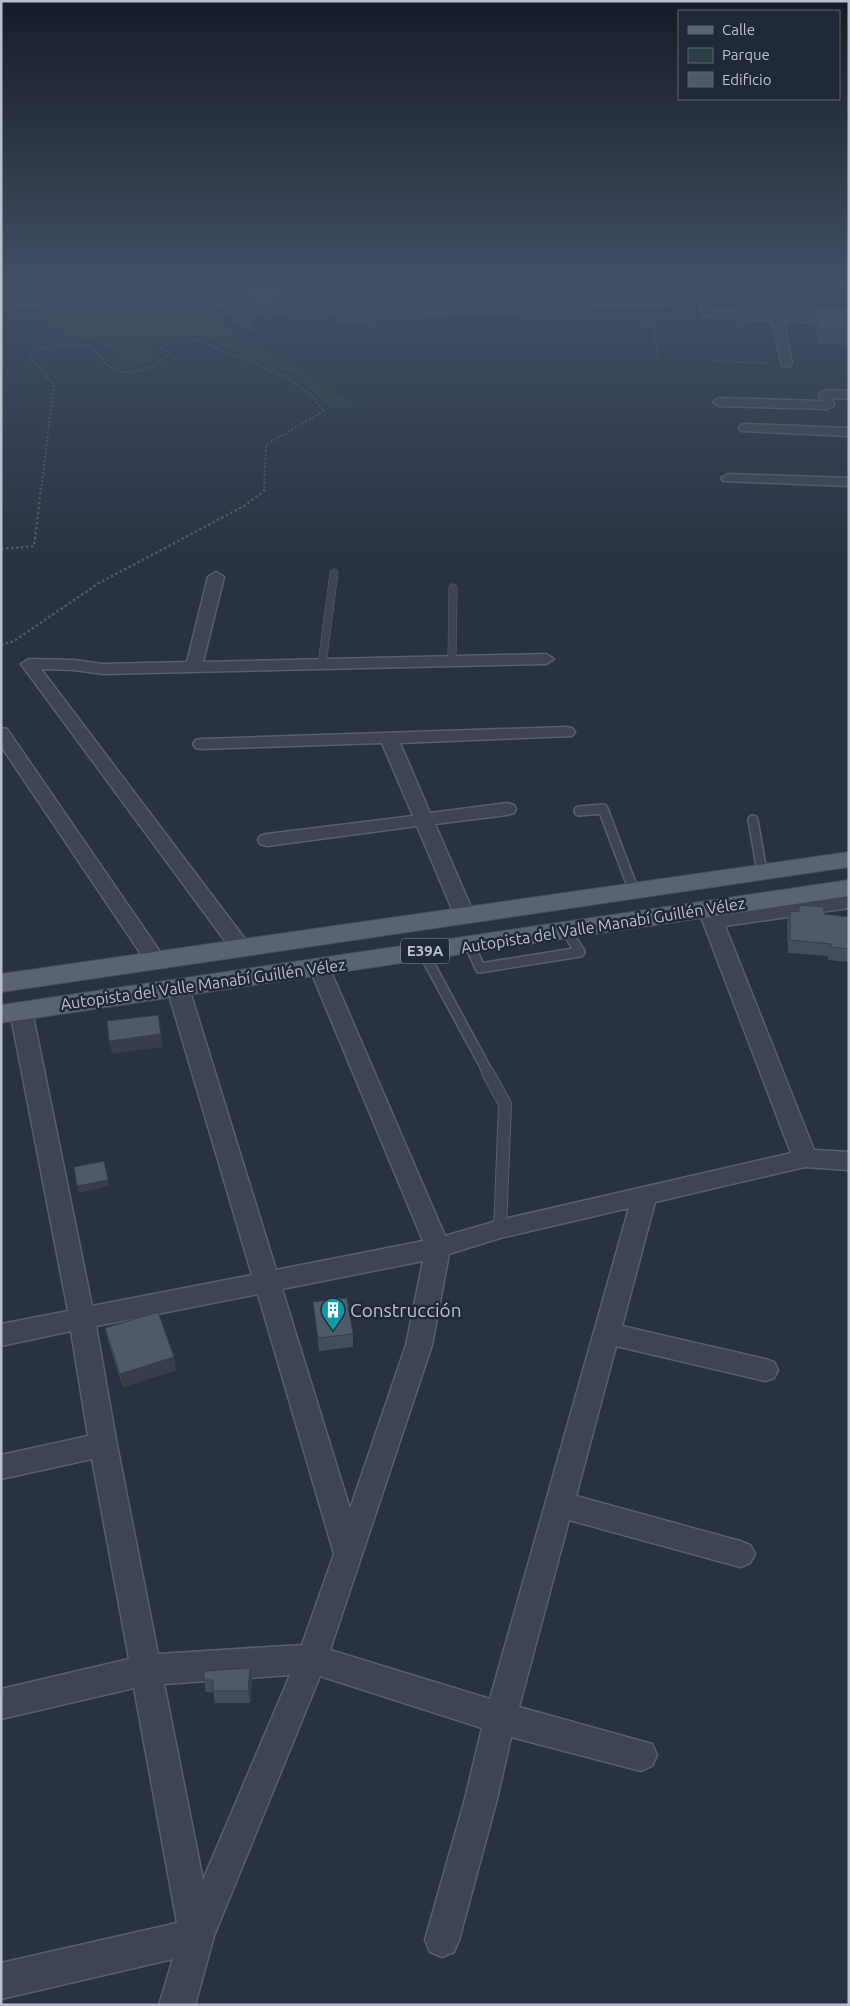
<svg xmlns="http://www.w3.org/2000/svg" width="850" height="2006" font-family="Ubuntu,sans-serif">
<style>
.green{fill:#2a3f43}
.lines{fill:none;stroke-linecap:round;stroke-linejoin:round}
.service-far3-casing{stroke:#575f6c;stroke-width:7}
.service-far2-casing{stroke:#575f6c;stroke-width:9}
.service-far1-casing{stroke:#575f6c;stroke-width:12}
.service-casing{stroke:#575f6c;stroke-width:14}
.minor-casing{stroke:#575f6c;stroke-width:3}
.primary-casing{stroke:#464d5b;stroke-width:2}
.path-far1{stroke:#485c5f;stroke-width:2;stroke-dasharray:2 2;stroke-linecap:butt}
.path{stroke:#485c5f;stroke-width:2.5;stroke-dasharray:2.5 2.5;stroke-linecap:butt}
.service-far3{stroke:#3c4551;stroke-width:5.5}
.service-far2{stroke:#3c4551;stroke-width:8}
.service-far1{stroke:#3c4551;stroke-width:9}
.service{stroke:#3c4551;stroke-width:12}
.minor{fill:#3c4551;fill-rule:evenodd}
.primary{fill:#5a6471;fill-rule:evenodd}
.wall{fill:#434d5b}
.shaded-wall{fill:#373e4a}
.building{fill:#4e596a;stroke:#373e4a}
.labels{text-anchor:middle;stroke-width:5;stroke-linejoin:round;paint-order:stroke}
.shield{fill:#202937;stroke:#8b939f;stroke-width:1}
.shield-label{font-size:15px;font-weight:bold;fill:#b9c0cb}
.street-label{font-size:16px;fill:#b9c0cb;stroke:#202937}
.near-poi-label{font-size:19px;fill:#b9c0cb;stroke:#202937;text-anchor:start}
</style>
<rect width="100%" height="100%" fill="#283242"/>
<polygon class="green" points="152,290 192,308 359,406 331,409 291,372 262,363 200,335 148,345 157,360 126,368 108,349 97,341 70,339 27,308"/>
<g class="lines">
<defs>
<g id="service-far3">
<polyline points="198,285 249,327"/>
<polyline points="346,318 705,300"/>
</g>
<g id="service-far2">
<polyline points="452,661 453,588"/>
<polyline points="322,664 334,573"/>
</g>
<g id="service-far1">
<polyline points="579,811 603,809 634,891"/>
<polyline points="753,820 762,872"/>
<polyline points="470,945 480,968 580,952 566,930"/>
<polyline points="423,952 489,1074"/>
</g>
<polyline id="service" points="488,1073 505,1104 500,1229"/>
<g id="minor">
<polygon points="31,285 29,287 1,292 1,286"/>
<polygon points="123,285 150,285 144,288 1,310 1,304"/>
<polygon points="305,285 316,285 350,316 350,320 342,320"/>
<polygon points="406,285 417,285 450,313 448,315 440,315"/>
<polygon points="511,285 524,285 560,308 554,311 550,310"/>
<polygon points="642,285 653,285 653,305 649,306 643,303"/>
<polygon points="698,285 709,285 711,311 849,318 849,324 784,321 792,363 790,366 782,366 772,321 702,316"/>
<polygon points="825,390 849,391 849,399 832,398 834,405 828,409 719,406 713,402 719,398 821,401 819,394"/>
<polygon points="746,424 849,428 849,436 741,431 739,428 741,425"/>
<polygon points="728,474 849,478 849,486 723,481 721,478"/>
<polygon points="216,572 224,577 203,662 546,654 554,659 546,664 103,674 74,670 41,669 248,943 251,948 248,953 241,955 234,953 21,664 29,659 74,660 103,664 187,662 208,577"/>
<polygon points="566,727 572,728 575,732 572,736 400,743 430,813 507,803 514,805 516,809 514,813 507,815 435,824 474,914 471,918 464,920 457,918 454,914 417,826 267,846 260,844 258,840 260,836 267,834 413,816 382,743 202,749 196,748 193,744 196,740 202,739"/>
<polygon points="1,728 7,729 163,956 166,961 163,966 156,968 149,966 1,746"/>
<path d="M849,896V908L725,926L814,1150L849,1152V1170L805,1167L655,1202L622,1326L765,1359L774,1362L778,1370L774,1378L765,1381L616,1346L576,1496L740,1541L750,1545L755,1554L750,1563L740,1567L569,1520L519,1707L652,1744L657,1755L652,1766L641,1771L511,1737L497,1799L459,1940L454,1952L442,1957L430,1952L425,1940L465,1799L482,1728L320,1676L214,1936L195,2005H159L173,1959L1,1999V1963L177,1923L134,1688L1,1719V1689L129,1659L92,1459L1,1479V1455L88,1436L71,1331L1,1346V1324L68,1311L10,1011L13,1006L21,1004L29,1006L32,1011L92,1306L252,1275L167,988L171,983L178,981L185,983L189,988L276,1270L423,1241L309,967L312,962L319,960L326,962L329,967L445,1236L500,1220L791,1153L698,909L701,905L708,903L715,905L720,914ZM629,1208L490,1699L330,1650L432,1345L449,1254L500,1238ZM423,1261L406,1345L350,1509L282,1289ZM258,1294L334,1554L302,1645L158,1654L117,1445L96,1326ZM290,1675L203,1880L164,1684Z"/>
</g>
<g id="primary">
<polygon points="849,852 849,867 1,992 1,974"/>
<polygon points="849,880 849,896 1,1023 1,1005"/>
</g>
</defs>
<use href="#service-far3" class="service-far3-casing"/>
<use href="#service-far2" class="service-far2-casing"/>
<use href="#service-far1" class="service-far1-casing"/>
<use href="#service" class="service-casing"/>
<use href="#minor" class="minor-casing"/>
<use href="#primary" class="primary-casing"/>
<g class="path-far1">
<polyline points="642,319 654,328 658,359"/>
<polyline points="714,361 768,363"/>
<path d="M41,490L54,384L31,359L35,349C48,348 73,343 85,345C100,349 99,360 110,367C129,379 156,368 169,353L159,346L195,339L288,378L312,396L324,411L266,445L264,490"/>
</g>
<g class="path">
<polyline points="1,549 34,546 41,488"/>
<polyline points="1,645 14,641 99,583 244,506 264,491 264,488"/>
</g>
<use href="#service-far3" class="service-far3"/>
<use href="#service-far2" class="service-far2"/>
<use href="#service-far1" class="service-far1"/>
<use href="#service" class="service"/>
<use href="#minor" class="minor"/>
<use href="#primary" class="primary"/>
</g>
<g class="wall">
<polygon points="230,285 274,285 292,314 263,318 230,295"/>
<polygon points="815,310 849,310 849,345 819,344 813,324"/>
<polygon points="799,905 824,914 849,917 849,962 828,960 828,956 788,953 787,924 790,911 797,912"/>
<polygon points="313,1302 353,1334 353,1347 319,1351"/>
<polygon points="105,1328 176,1370 123,1387 108,1341"/>
<polygon points="204,1680 252,1680 250,1703 215,1703 213,1692 206,1692"/>
</g>
<g class="shaded-wall">
<polygon points="372,285 405,285 405,288 372,291"/>
<polygon points="291,300 292,314 263,318 262,304"/>
<polygon points="161,1034 163,1047 112,1054 109,1041"/>
<polygon points="108,1180 109,1186 78,1193 77,1186"/>
<polygon points="174,1357 176,1370 123,1387 120,1374"/>
<polygon points="250,1668 252,1680 250,1703 248,1691"/>
</g>
<g class="building">
<polygon points="235,285 274,285 291,300 262,304"/>
<polygon points="815,310 849,310 849,330 822,330"/>
<polygon points="799,905 824,907 824,914 849,917 849,949 831,947 831,944 790,940 790,911 799,912"/>
<polygon points="158,1015 161,1034 109,1041 107,1021"/>
<polygon points="104,1161 108,1180 77,1186 74,1167"/>
<polygon points="347,1298 353,1334 318,1338 313,1302"/>
<polygon points="158,1312 174,1357 120,1374 105,1328"/>
<polygon points="250,1668 248,1691 213,1691 213,1680 204,1680 204,1671"/>
</g>
<linearGradient id="sky" x2="0" y2="1"><stop stop-color="#161c24"/><stop offset="0.5" stop-color="#424f65"/><stop offset="1" stop-color="#424f65" stop-opacity="0"/></linearGradient>
<rect width="850" height="566" fill="url(#sky)"/>
<defs>
<symbol id="building-pin" viewBox="-11 -11 22 30"><path d="M0 17L-7.5 6A9.5 9.5 0 1 1 7.5 6Z" fill="#0f9aa8" stroke="#202937"/><path d="M-4-6H4V6H1V3H-1V6H-4ZM-2.5-4.3h1.7v1.8h-1.7ZM.8-4.3h1.7v1.8H.8ZM-2.5-1h1.7V.8h-1.7ZM.8-1h1.7V.8H.8Z" fill="#fff"/></symbol>
</defs>
<g fill-rule="evenodd">
<use href="#building-pin" x="319" y="1296" width="28" height="38"/>
</g>
<g class="labels">
<rect class="shield" x="401" y="938.5" width="48" height="25" rx="4"/>
<g class="shield-label">
<text x="425" y="956">E39A</text>
</g>
<g class="street-label">
<text transform="translate(603 925) rotate(-9)" y="6">Autopista del Valle Manabí Guillén Vélez</text>
<text transform="translate(203 984) rotate(-8)" y="6">Autopista del Valle Manabí Guillén Vélez</text>
</g>
<g class="near-poi-label">
<text x="350" y="1317">Construcción</text>
</g>
</g>
<rect width="850" height="2006" fill="none" stroke="#b9c0cb" stroke-width="5"/>
<rect x="678" y="10" width="162" height="90" fill="#202937" stroke="#5d6572"/>
<rect x="688" y="26" width="25" height="8" fill="#5a6471" stroke="#5d6572"/>
<text x="722" y="35" font-size="15" fill="#b9c0cb">Calle</text>
<rect x="688" y="48" width="25" height="15" fill="#2a3f43" stroke="#5d6572"/>
<text x="722" y="60" font-size="15" fill="#b9c0cb">Parque</text>
<rect x="688" y="72" width="25" height="15" fill="#4e596a" stroke="#5d6572"/>
<text x="722" y="85" font-size="15" fill="#b9c0cb">Edificio</text>
</svg>
